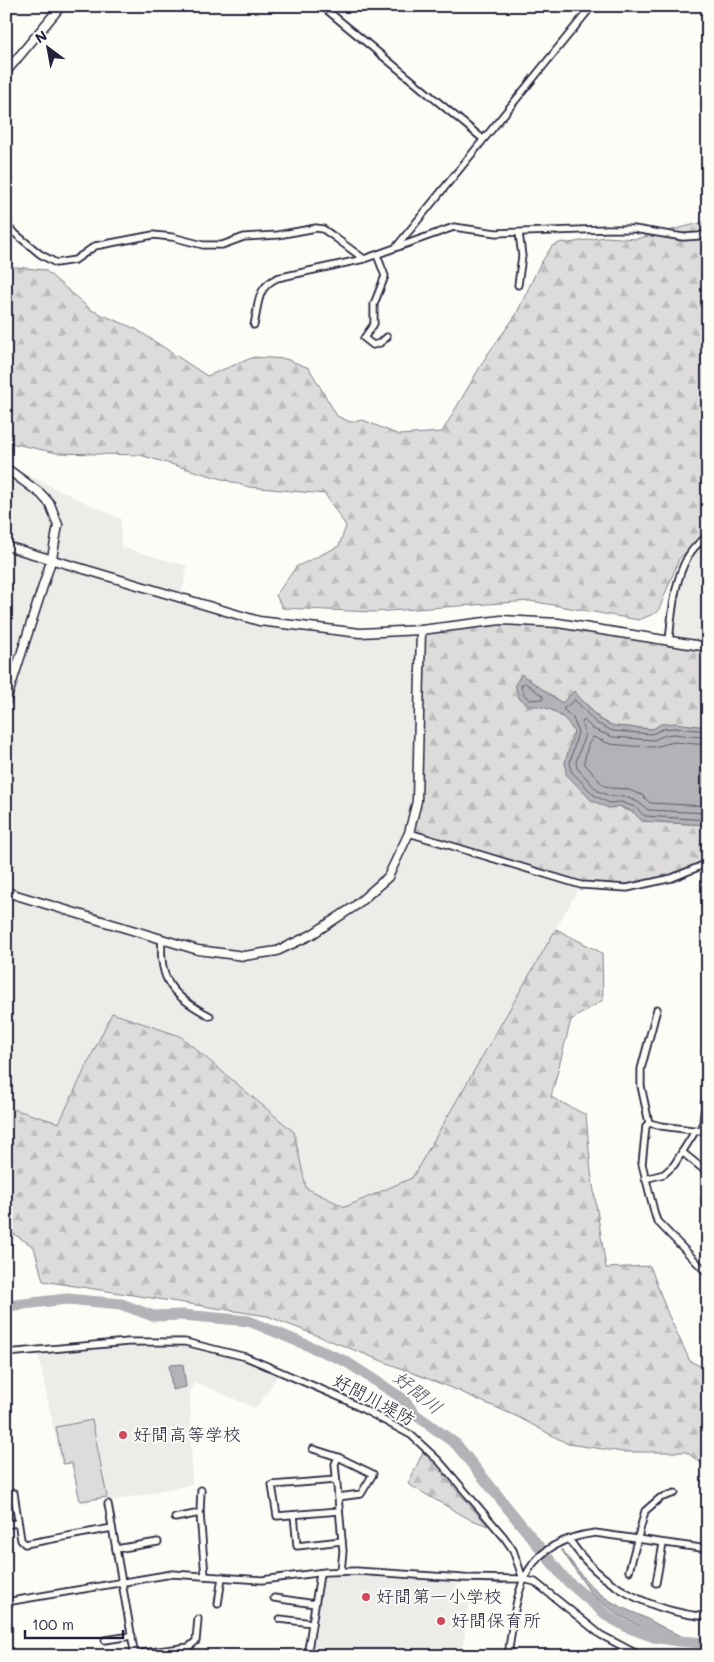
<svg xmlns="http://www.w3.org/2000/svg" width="714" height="1662" font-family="Mali,'Klee One',sans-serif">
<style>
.built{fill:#ecece9}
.forest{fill:url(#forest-firs);stroke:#807f8b}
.pitch{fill:#dddcdb;stroke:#807f8b}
.water{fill:#b2b2b7;stroke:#787885}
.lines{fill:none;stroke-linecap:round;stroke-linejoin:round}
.shore{stroke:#5c5c6d;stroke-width:1}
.stream{stroke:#787885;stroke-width:2}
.river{stroke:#b2b2b7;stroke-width:11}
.street-casing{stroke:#22223b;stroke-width:9}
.secondary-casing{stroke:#22223b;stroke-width:11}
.street{stroke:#fdfcf7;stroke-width:5.5}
.secondary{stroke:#fdfcf7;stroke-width:8}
.poi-dot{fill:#d1495b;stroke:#fdfcf7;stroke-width:2}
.labels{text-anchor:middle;stroke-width:4;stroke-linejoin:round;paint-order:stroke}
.street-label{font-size:18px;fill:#22223b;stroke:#fdfcf7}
.poi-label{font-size:18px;fill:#22223b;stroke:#fdfcf7;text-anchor:start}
.water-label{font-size:19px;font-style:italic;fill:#545466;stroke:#fdfcf7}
</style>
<defs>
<pattern id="forest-firs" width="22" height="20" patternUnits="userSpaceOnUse" patternTransform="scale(1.25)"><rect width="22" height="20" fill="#dddcdb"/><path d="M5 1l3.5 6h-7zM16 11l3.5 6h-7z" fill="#bdbcbd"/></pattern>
</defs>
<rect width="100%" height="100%" fill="#fdfcf7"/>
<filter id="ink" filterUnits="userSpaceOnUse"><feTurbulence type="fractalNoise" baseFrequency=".02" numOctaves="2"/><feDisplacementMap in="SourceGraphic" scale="10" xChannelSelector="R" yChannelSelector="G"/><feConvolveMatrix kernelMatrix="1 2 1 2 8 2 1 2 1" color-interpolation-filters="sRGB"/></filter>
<g filter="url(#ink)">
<g class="built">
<polygon points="6,465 121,519 121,547 187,566 181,598 325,630 421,630 581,885 412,1178 345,1207 306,1188 294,1132 180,1036 112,1013 59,1123 6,1107"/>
<polygon points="708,537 708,647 669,642 674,596 685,562 702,540"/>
<polygon points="131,1342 185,1342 222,1351 280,1372 258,1406 253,1407 195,1382 190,1393 192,1484 108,1502 107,1498 80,1503 71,1464 61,1464 38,1353"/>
<polygon points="359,1574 458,1582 455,1602 470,1603 461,1656 310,1656 323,1577"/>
</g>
<g class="forest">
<polygon points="708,221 708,530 679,559 658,612 639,620 530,601 373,612 282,608 276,595 296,567 339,546 346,526 325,494 249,487 140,455 57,453 6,442 6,266 45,270 91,310 136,329 207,376 254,357 286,359 309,368 337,416 350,422 363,420 399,435 442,432 487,355 516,315 538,268 552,246 562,242 569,243 605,237 636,239"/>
<polygon points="501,620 558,623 708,647 708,727 661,724 653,729 614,726 599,719 586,703 562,703 522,675 515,685 568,721 574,732 570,738 623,809 633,812 642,821 705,825 708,863 672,878 627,888 581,885 409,833 417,801 421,630"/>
<polygon points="556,929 602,953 603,1000 571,1020 551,1097 586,1115 591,1172 606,1268 650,1266 668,1314 690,1361 708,1370 708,1468 686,1452 623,1452 568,1444 518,1417 454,1389 267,1316 43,1281 34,1247 6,1229 6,1107 59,1123 112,1013 180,1036 294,1132 306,1188 345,1207 412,1178"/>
<polygon points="423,1452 488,1526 469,1519 408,1484"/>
</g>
<polygon class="pitch" points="92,1420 107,1497 80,1501 72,1463 63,1464 56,1427"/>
<g class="water">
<path d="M521,674L562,703L574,691L599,719L614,726L653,729L661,724L675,723L708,727V818L705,825L642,821L633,812L619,806L608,808L591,800L566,774L565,762L574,732C565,714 548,705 529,706L519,698L515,685Z"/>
<polygon points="183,1364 186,1387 172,1390 169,1365"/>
<path d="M561,1549C572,1562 581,1576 593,1588C609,1602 621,1607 639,1615C662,1625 682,1642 708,1641V1647L693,1646L656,1634L618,1615L592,1595Z"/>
</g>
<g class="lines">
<g class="shore">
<polygon points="525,683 543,696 543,699 530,700 524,695 521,686"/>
<polyline points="708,731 675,728 663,729 652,734 613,731 596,723 575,700 563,709 573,718 578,732 570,762 571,771 594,795 609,803 621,802 635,807 645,816 708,820"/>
<polyline points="708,738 674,734 665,735 654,740 613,737 593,729 584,720 582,722 585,734 576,762 577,768 598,791 610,796 623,796 638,802 648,810 708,813"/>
<polyline points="708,745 674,742 654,747 633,746 610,744 593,737 588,745 584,763 603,785 611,788 626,789 642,795 650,803 708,806"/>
</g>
<g class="stream">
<polyline points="207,1574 262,1577"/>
<polyline points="125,1579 163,1573"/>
<polyline points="431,1579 503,1583"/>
<polyline points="13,1598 120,1580"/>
</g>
<g class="river">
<polyline points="705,846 708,846"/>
<polyline points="6,1306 67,1299 121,1304 153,1316 183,1315 249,1321 345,1361 402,1398 416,1415 456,1444 565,1579 609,1617 627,1627 654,1637 678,1641 708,1643"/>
</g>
<defs>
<g id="street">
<polyline points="322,6 483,139"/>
<polyline points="6,226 40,254 56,263 75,260 95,246 153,235 172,237 203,245 222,245 244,237 278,235 316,228 323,229 333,236 364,259"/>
<polyline points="397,246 592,6"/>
<polyline points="377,255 385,276 374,304 374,324 364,338 373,345 380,343 387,337"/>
<polyline points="518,285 522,256 519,233"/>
<path d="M254,325C259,304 256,288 277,278L364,259L454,227L496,233L607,229H634L683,237L699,236L708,233"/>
<path d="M669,642C672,611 675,553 708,537"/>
<polyline points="409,833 581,885 627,888 672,878 708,863"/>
<path d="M162,939C158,982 174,997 210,1016"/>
<polyline points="657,1009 641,1069 641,1086 649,1123 661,1126 708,1132"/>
<polyline points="649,1123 646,1126 642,1164 655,1215 657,1221 708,1274"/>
<polyline points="702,1131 707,1085"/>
<polyline points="682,1152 708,1173"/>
<polyline points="645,1179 664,1174 674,1165 696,1130"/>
<polyline points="705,1201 708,1197"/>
<polyline points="6,1353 128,1342 185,1342 246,1357 346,1400 411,1435 439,1461 504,1537 513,1550 523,1579"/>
<polyline points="313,1449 338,1457 373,1474 361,1494 338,1497"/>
<polyline points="338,1457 335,1464 343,1551 341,1571"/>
<polyline points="336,1480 272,1485 277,1516 339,1511"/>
<polyline points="201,1490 200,1513 205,1576"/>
<polyline points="14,1493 21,1540 25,1544 112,1528"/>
<polyline points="108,1504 135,1656"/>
<polyline points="294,1515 297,1546 342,1541"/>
<polyline points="175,1518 200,1513"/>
<polyline points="6,1525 16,1523"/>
<path d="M569,1539C599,1586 652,1612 708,1617"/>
<polyline points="116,1549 158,1542"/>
<polyline points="629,1571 645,1511 660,1498 675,1493"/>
<polyline points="656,1583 663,1544"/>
<polyline points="274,1598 315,1604"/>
<polyline points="6,1602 172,1574 262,1580 325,1572 356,1571 462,1578 523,1579 535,1582 601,1635 641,1656"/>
<polyline points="218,1604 222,1577"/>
<polyline points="280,1619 312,1623"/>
<polyline points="105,1640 132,1636"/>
<polyline points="135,1654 189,1647 196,1641 198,1619"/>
<polyline points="307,1656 320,1574"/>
<path d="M508,1656C517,1594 518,1543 595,1533L708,1549"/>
<polyline points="614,1656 615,1653"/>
</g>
<g id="secondary">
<polyline points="6,72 61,6"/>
<polyline points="6,468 41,494 50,504 58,525 52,558 6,701"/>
<polyline points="6,546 259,621 360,633 421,630 501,620 558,623 708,647"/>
<polyline points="6,892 198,950 244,956 277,951 311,935 355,906 388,877 409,833 417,801 421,630"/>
</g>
</defs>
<use href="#street" class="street-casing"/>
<use href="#secondary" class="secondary-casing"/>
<use href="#street" class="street"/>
<use href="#secondary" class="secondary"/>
</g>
</g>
<g class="poi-dot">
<circle cx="123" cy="1435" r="5"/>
<circle cx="366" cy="1597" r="5"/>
<circle cx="441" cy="1621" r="5"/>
</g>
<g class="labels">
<g class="street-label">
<text transform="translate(374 1400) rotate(28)" y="6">好間川堤防</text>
</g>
<g class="poi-label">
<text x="133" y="1441">好間高等学校</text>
<text x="376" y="1603">好間第一小学校</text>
<text x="451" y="1627">好間保育所</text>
</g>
<g class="water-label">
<text transform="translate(418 1392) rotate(39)" y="7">好間川</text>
</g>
</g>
<rect width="714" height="1662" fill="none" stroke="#fdfcf7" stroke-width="25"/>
<rect x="12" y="12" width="689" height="1637" fill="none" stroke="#22223b" stroke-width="2" filter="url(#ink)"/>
<g transform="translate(48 48) rotate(328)" stroke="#fdfcf7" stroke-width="4" paint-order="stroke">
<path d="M0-4L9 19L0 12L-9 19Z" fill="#22223b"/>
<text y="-8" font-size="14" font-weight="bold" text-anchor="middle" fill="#22223b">N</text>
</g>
<path d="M25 1630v8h98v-8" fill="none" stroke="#22223b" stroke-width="2.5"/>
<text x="32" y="1630" font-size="15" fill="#22223b" stroke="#fdfcf7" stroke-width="4" paint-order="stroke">100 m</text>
</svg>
